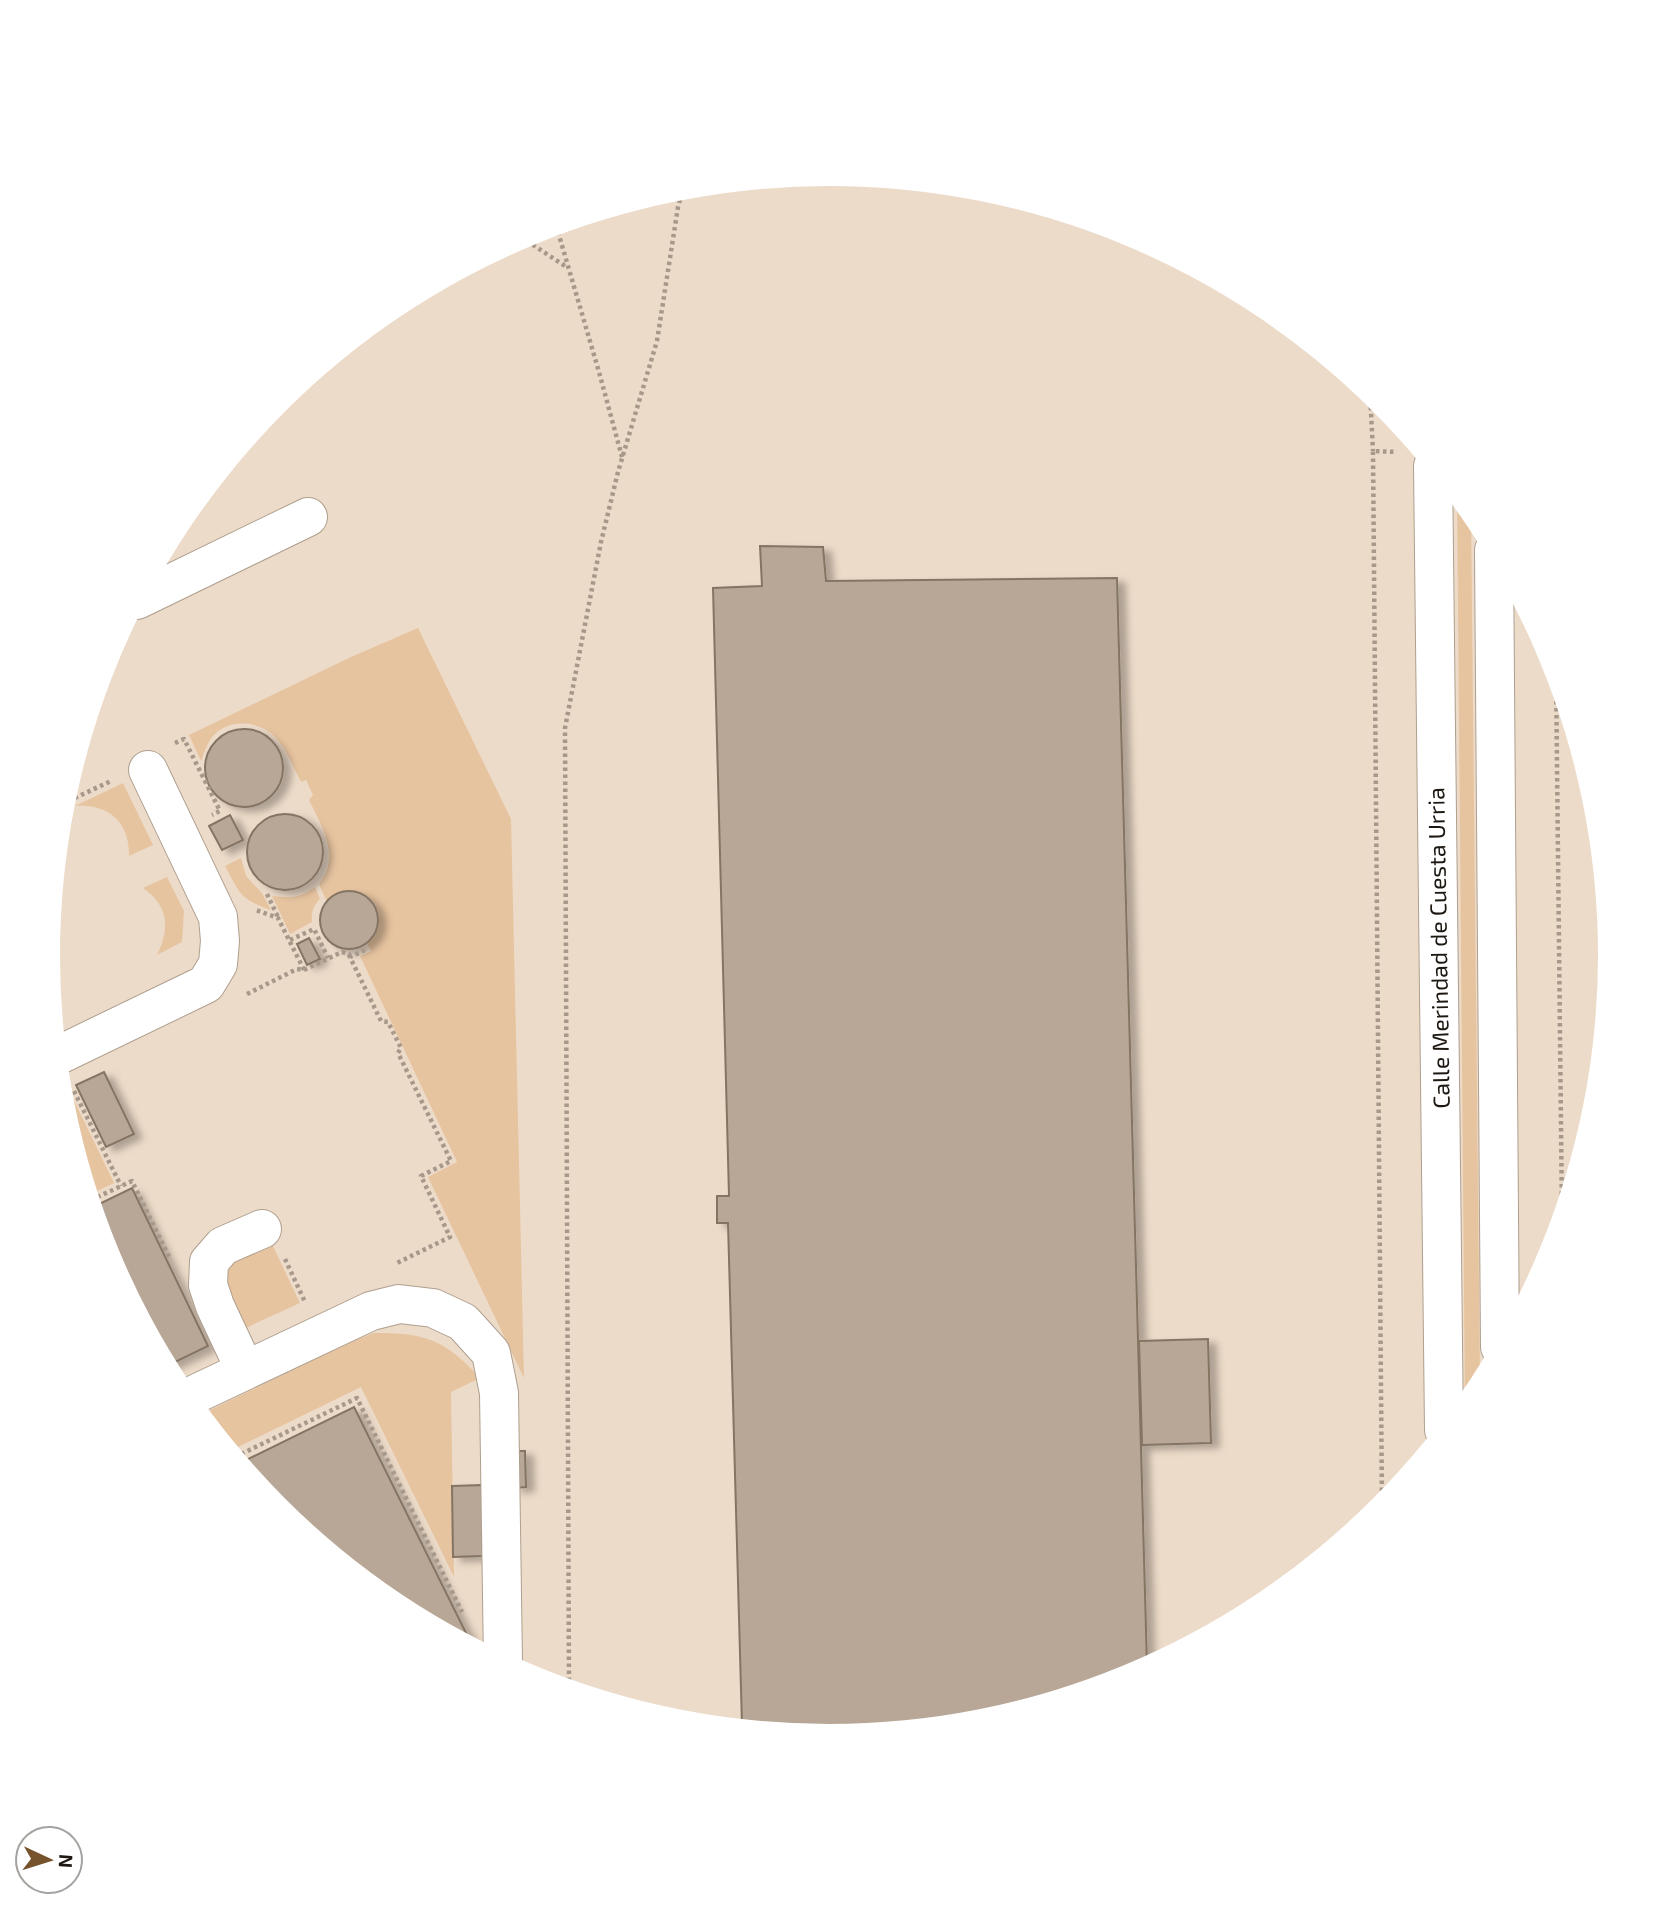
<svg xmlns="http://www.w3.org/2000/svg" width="1657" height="1909" font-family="'Exo 2',sans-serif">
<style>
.green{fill:#e7c4a0}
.building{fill:#b8a796;stroke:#847464;stroke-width:2;filter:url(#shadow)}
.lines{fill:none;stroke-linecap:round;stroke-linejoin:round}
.minor-casing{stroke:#af9f8e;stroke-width:40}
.path{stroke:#a6988a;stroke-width:4.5;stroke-dasharray:3.5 3.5;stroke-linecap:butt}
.minor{stroke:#fff;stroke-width:38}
.labels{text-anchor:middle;stroke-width:5;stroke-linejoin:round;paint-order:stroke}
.street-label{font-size:23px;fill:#1e1812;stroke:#fff}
</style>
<defs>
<filter id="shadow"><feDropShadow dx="8" dy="4.5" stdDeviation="3.5" flood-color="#0004"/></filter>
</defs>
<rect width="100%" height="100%" fill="#eddbc9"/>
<g class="green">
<polygon points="1457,494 1471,512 1480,1384 1465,1405"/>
<path d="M418,628L511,819L524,1378L428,1177L457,1162L360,956L371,951L367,943C397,910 357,873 327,902L319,884C341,857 322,827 309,800L313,795L306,780L301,782C293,767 286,747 273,735C257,720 228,719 213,736C207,743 204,753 201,761L189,735L351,657Z"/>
<path d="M123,783L153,845L129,856C130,822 108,803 75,806Z"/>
<path d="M241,858L246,876L262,893L271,910C240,899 240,894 225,866Z"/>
<path d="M167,877L184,911L182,942L157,955C170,929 169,906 143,888Z"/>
<path d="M315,887L320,899C313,906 311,912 312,922L290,934L272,896C292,898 298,899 315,887Z"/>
<polygon points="67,1086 114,1183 89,1195 62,1107 60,1089"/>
<polygon points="272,1244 300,1303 241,1330 224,1277 234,1262"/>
<path d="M374,1333C426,1333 444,1339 480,1378L451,1392L454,1577L361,1387L230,1451L200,1415L350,1342Z"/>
</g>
<g class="building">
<polygon points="760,546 823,547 826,581 1117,578 1147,1666 1127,1676 981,1721 828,1736 730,1726 742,1725 728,1223 717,1223 717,1196 729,1196 713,588 762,586"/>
<circle cx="244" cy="768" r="39"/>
<circle cx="285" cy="852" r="38"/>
<polygon points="230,815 243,840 222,850 209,826"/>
<circle cx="349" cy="920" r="29"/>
<polygon points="309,938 320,959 307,965 297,944"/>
<polygon points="104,1072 134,1134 106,1147 76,1085"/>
<polygon points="132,1188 208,1346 167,1366 107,1253 93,1207"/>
<polygon points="1208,1339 1211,1443 1142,1445 1139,1341"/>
<polygon points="354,1407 469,1639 465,1642 394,1604 276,1507 240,1463"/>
<polygon points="513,1451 525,1451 526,1487 514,1488"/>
<polygon points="482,1485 483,1556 453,1557 452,1486"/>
</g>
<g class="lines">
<defs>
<g id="minor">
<polyline points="1433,466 1444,1430"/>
<polyline points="1494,550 1500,1347"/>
<polyline points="137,600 308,517"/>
<polyline points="57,1056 206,984 218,964 220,941 218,917 148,770"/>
<polyline points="245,1370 215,1306 208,1285 209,1262 223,1246 262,1229"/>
<polyline points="187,1398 371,1311 399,1304 433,1308 463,1322 491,1353 499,1393 503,1662"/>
</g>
</defs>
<use href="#minor" class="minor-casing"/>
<g class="path">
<polyline points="556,225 599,372 622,457"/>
<polyline points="521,237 568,268"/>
<polyline points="1370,393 1373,451"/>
<polyline points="1556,673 1562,1216"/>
<polyline points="175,743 184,739 220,811 212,815"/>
<polyline points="62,804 111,781"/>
<polyline points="267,894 278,917"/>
<polyline points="290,940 314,929 328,958"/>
<polyline points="365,950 350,957 381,1021 388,1022 401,1048 398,1053 451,1161 421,1176 450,1237 395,1264"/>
<polyline points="304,970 342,952 349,954 350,957"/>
<polyline points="247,994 297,969 304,970 278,918 256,910"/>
<polyline points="74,1091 121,1186"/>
<polyline points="91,1200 132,1181 170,1259"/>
<polyline points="285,1259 305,1302"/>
<polyline points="235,1457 357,1398 462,1612"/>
<polyline points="1382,1505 1373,451 1397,452"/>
<polyline points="569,1688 565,728 601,542 618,472 657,341 678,207 683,188"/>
</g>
<use href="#minor" class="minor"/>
</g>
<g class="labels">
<g class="street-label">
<text transform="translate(1439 948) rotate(-91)" y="8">Calle Merindad de Cuesta Urria</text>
</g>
</g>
<path d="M0 0H1657V1909H0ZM60 955a769 769 0 1 1 1538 0a769 769 0 1 1-1538 0Z" fill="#fff" fill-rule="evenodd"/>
<g transform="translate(49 1860) rotate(94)"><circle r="33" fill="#ffffff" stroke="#a5a3a0" stroke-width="2"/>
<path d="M0-5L12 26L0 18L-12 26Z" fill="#76532c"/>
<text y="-10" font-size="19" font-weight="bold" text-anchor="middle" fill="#1e1812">N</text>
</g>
</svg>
